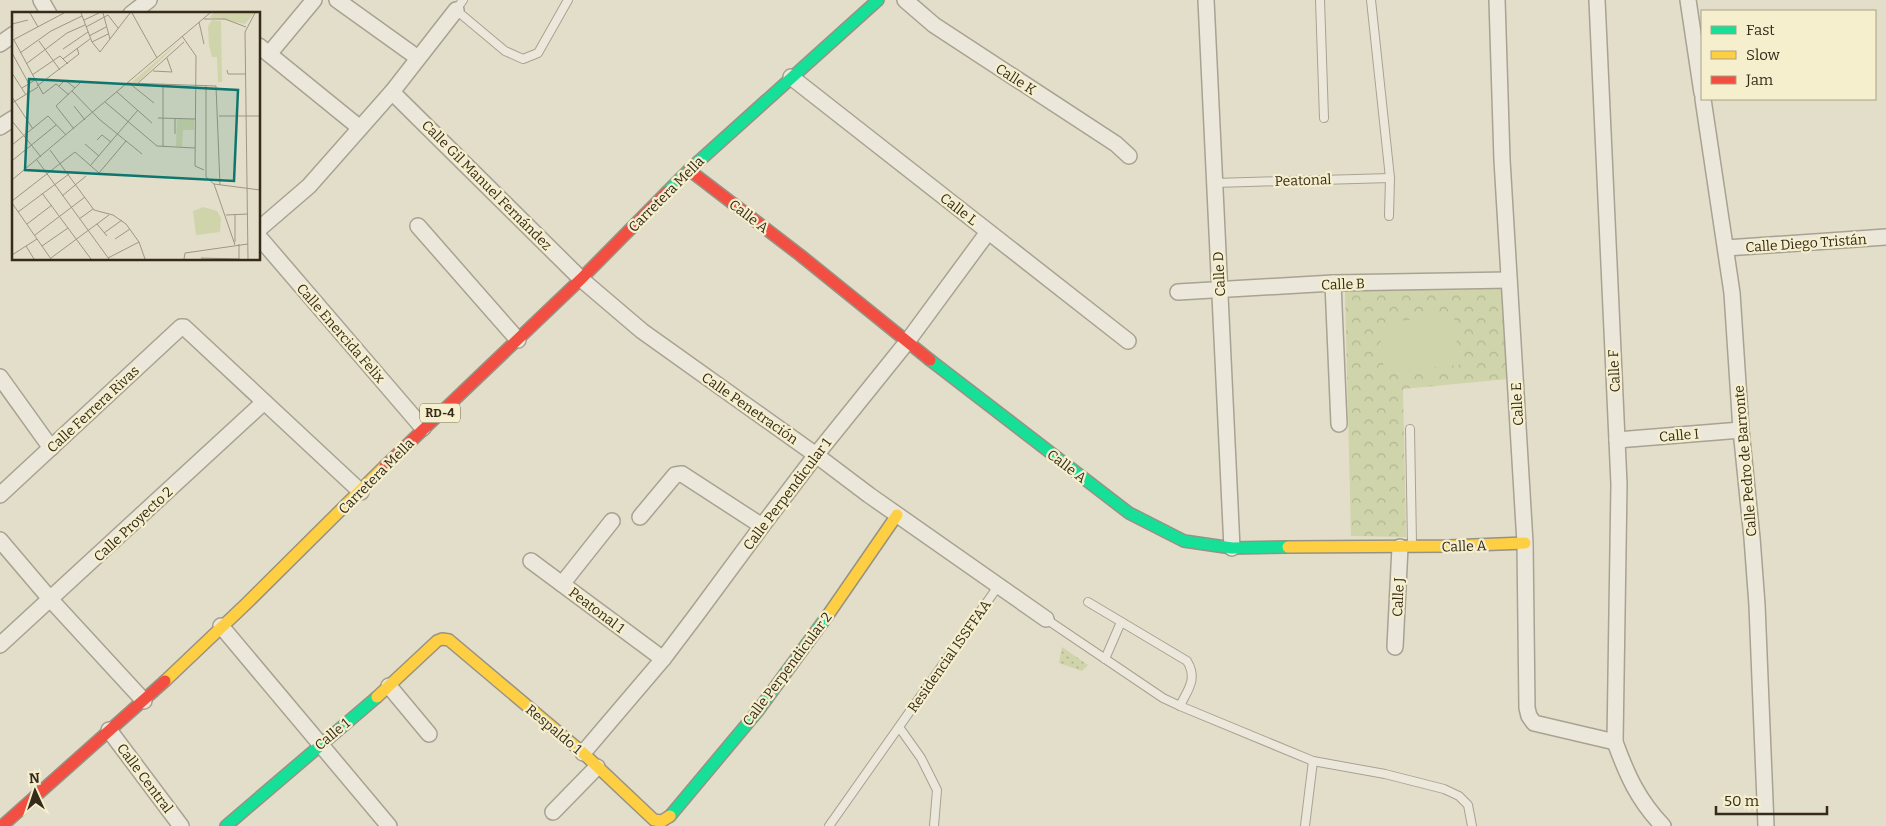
<svg xmlns="http://www.w3.org/2000/svg" width="1886" height="826" font-family="Bitter,serif">
<style>
.grass{fill:url(#grass-dots)}
.park{fill:url(#park-crowns)}
.pitch{fill:#cfd4ab}
.lines{fill:none;stroke-linecap:round;stroke-linejoin:round}
.lane-casing{stroke:#a8a293;stroke-width:10}
.street-casing{stroke:#a8a293;stroke-width:18}
.fast-casing{stroke:#979283;stroke-width:14}
.slow-casing{stroke:#979283;stroke-width:14}
.jam-casing{stroke:#979283;stroke-width:14}
.lane{stroke:#ebe8db;stroke-width:8}
.street{stroke:#ebe8db;stroke-width:15}
.fast{stroke:#16e098;stroke-width:11}
.slow{stroke:#ffcf43;stroke-width:11}
.jam{stroke:#f24e42;stroke-width:11}
.labels{text-anchor:middle;stroke-width:4.5;stroke-linejoin:round;paint-order:stroke}
.shield{fill:#f6efcd;stroke:#706650;stroke-width:1}
.shield-label{font-size:12px;font-weight:bold;fill:#362b1b}
.street-label{font-size:14px;fill:#362b1b;stroke:#f6efcd}
.inset-road{fill:none;stroke:#9e9683;stroke-width:1}
.view{fill:#0f766e;fill-opacity:0.15;stroke:#0f766e;stroke-width:2.5}
.inset-edge{fill:none;stroke:#362b1b;stroke-width:2.5}
</style>
<defs>
<pattern id="grass-dots" width="8" height="8" patternUnits="userSpaceOnUse" patternTransform="scale(1.25)"><rect width="8" height="8" fill="#cfd4ab"/><path d="M2 2h.1M6 6h.1" fill="none" stroke="#b2b693" stroke-width="1.8" stroke-linecap="round"/></pattern>
<pattern id="park-crowns" width="20" height="18" patternUnits="userSpaceOnUse" patternTransform="scale(1.25)"><rect width="20" height="18" fill="#cfd4ab"/><path d="M2 6a3 3 0 1 1 6 0M12 15a3 3 0 1 1 6 0" fill="none" stroke="#b2b693"/></pattern>
</defs>
<rect width="100%" height="100%" fill="#e3dec9"/>
<polygon class="grass" points="1062,647 1088,665 1082,671 1059,663"/>
<polygon class="park" points="1502,284 1508,379 1403,389 1406,537 1351,536 1345,291"/>
<polygon class="pitch" points="1454,315 1459,365 1384,372 1379,323"/>
<g class="lines">
<defs>
<g id="lane">
<polyline points="463,0 456,10 505,51 523,59 538,53 568,0"/>
<polyline points="1320,0 1324,118"/>
<polyline points="1371,0 1390,178 1389,216"/>
<polyline points="1215,183 1390,178"/>
<polyline points="1410,429 1412,544"/>
<path d="M1088,602L1187,661C1198,679 1188,689 1180,706"/>
<polyline points="1046,619 1163,698 1180,706 1313,761 1385,774 1444,789 1459,796 1468,805 1472,826"/>
<polyline points="1105,659 1121,622"/>
<polyline points="899,727 921,758 937,790 934,826"/>
<polyline points="829,826 999,585"/>
<polyline points="1305,826 1313,761"/>
</g>
<g id="street">
<polyline points="41,0 49,14"/>
<polyline points="337,0 418,58"/>
<polyline points="905,0 934,25 1116,144 1129,156"/>
<polyline points="1206,0 1232,548"/>
<polyline points="1497,0 1502,160 1525,543 1527,708 1529,716 1534,723 1615,742"/>
<path d="M1597,0L1619,484L1615,742C1627,775 1638,800 1663,826"/>
<polyline points="1688,0 1702,93"/>
<polyline points="131,14 149,0"/>
<polyline points="0,44 14,34"/>
<polyline points="259,46 360,128"/>
<polyline points="269,54 314,0"/>
<polyline points="791,77 1128,341"/>
<polyline points="392,92 581,279 642,331 816,455 869,495 1046,619"/>
<polyline points="1703,99 1732,293 1741,430 1752,538 1757,605 1766,826"/>
<polyline points="0,127 14,118"/>
<polyline points="418,226 518,340"/>
<polyline points="259,229 309,186 392,92 456,10"/>
<polyline points="259,237 423,428"/>
<polyline points="1726,248 1886,237"/>
<polyline points="1333,283 1339,424"/>
<polyline points="1178,292 1333,283 1509,280"/>
<polyline points="0,377 51,448"/>
<polyline points="1617,440 1741,430"/>
<polyline points="0,495 181,327 184,327 361,492"/>
<polyline points="640,517 675,475 682,474 762,526"/>
<polyline points="0,540 51,600 144,701"/>
<polyline points="531,561 663,659"/>
<polyline points="562,584 612,521"/>
<polyline points="221,626 389,826"/>
<polyline points="0,645 264,402"/>
<polyline points="1395,647 1400,547"/>
<polyline points="389,686 429,734"/>
<polyline points="109,730 181,826"/>
<polyline points="583,753 663,659 697,614 762,526 816,455 907,342 988,232"/>
<polyline points="553,812 597,767"/>
</g>
<g id="fast">
<polyline points="667,192 689,170 878,0"/>
<polyline points="930,360 1129,513 1184,541 1232,548 1288,547"/>
<polyline points="670,816 757,712 828,615"/>
<polyline points="226,826 377,697"/>
</g>
<g id="slow">
<polyline points="1288,547 1448,546 1525,543"/>
<polyline points="828,615 897,515"/>
<polyline points="165,681 246,604 385,466"/>
<polyline points="377,697 437,641 442,639 449,640 583,753 654,820 662,821 670,816"/>
</g>
<g id="jam">
<polyline points="689,170 800,255 930,360"/>
<polyline points="385,466 581,279 667,192"/>
<polyline points="2,826 165,681"/>
</g>
</defs>
<use href="#lane" class="lane-casing"/>
<use href="#street" class="street-casing"/>
<use href="#fast" class="fast-casing"/>
<use href="#slow" class="slow-casing"/>
<use href="#jam" class="jam-casing"/>
<use href="#lane" class="lane"/>
<use href="#street" class="street"/>
<use href="#fast" class="fast"/>
<use href="#slow" class="slow"/>
<use href="#jam" class="jam"/>
</g>
<g class="labels">
<rect class="shield" x="420" y="403.5" width="40" height="19" rx="4"/>
<g class="shield-label">
<text x="440" y="417">RD-4</text>
</g>
<g class="street-label">
<text transform="translate(1016 79) rotate(33)" y="5">Calle K</text>
<text transform="translate(1303 180) rotate(-2)" y="5">Peatonal</text>
<text transform="translate(487 185) rotate(45)" y="5">Calle Gil Manuel Fernández</text>
<text transform="translate(666 194) rotate(-45)" y="5">Carretera Mella</text>
<text transform="translate(959 209) rotate(38)" y="5">Calle L</text>
<text transform="translate(749 216) rotate(37)" y="5">Calle A</text>
<text transform="translate(1806 243) rotate(-4)" y="5">Calle Diego Tristán</text>
<text transform="translate(1219 274) rotate(-93)" y="5">Calle D</text>
<text transform="translate(1343 284) rotate(-2)" y="5">Calle B</text>
<text transform="translate(341 333) rotate(49)" y="5">Calle Enercida Felix</text>
<text transform="translate(1614 371) rotate(-93)" y="5">Calle F</text>
<text transform="translate(1517 404) rotate(-93)" y="5">Calle E</text>
<text transform="translate(750 408) rotate(35)" y="5">Calle Penetración</text>
<text transform="translate(93 409) rotate(-43)" y="5">Calle Ferrera Rivas</text>
<text transform="translate(1679 435) rotate(-5)" y="5">Calle I</text>
<text transform="translate(1745 461) rotate(-95)" y="5">Calle Pedro de Barronte</text>
<text transform="translate(1067 466) rotate(37)" y="5">Calle A</text>
<text transform="translate(376 476) rotate(-45)" y="5">Carretera Mella</text>
<text transform="translate(787 494) rotate(-53)" y="5">Calle Perpendicular 1</text>
<text transform="translate(133 524) rotate(-43)" y="5">Calle Proyecto 2</text>
<text transform="translate(1464 546) rotate(-2)" y="5">Calle A</text>
<text transform="translate(1398 597) rotate(-87)" y="5">Calle J</text>
<text transform="translate(597 610) rotate(37)" y="5">Peatonal 1</text>
<text transform="translate(949 656) rotate(-55)" y="5">Residencial ISSFFAA</text>
<text transform="translate(787 669) rotate(-53)" y="5">Calle Perpendicular 2</text>
<text transform="translate(554 729) rotate(40)" y="5">Respaldo 1</text>
<text transform="translate(332 734) rotate(-40)" y="5">Calle 1</text>
<text transform="translate(145 778) rotate(53)" y="5">Calle Central</text>
</g>
</g>
<g transform="translate(12 12)">
<rect width="248" height="248" fill="#e3dec9"/>
<path d="M202,1H242L233,12L197,5Z" fill="#cfd4ab"/>
<path d="M200,8L209,9L210,70H206L205,45H200L197,33L196,14Z" fill="#cfd4ab"/>
<path d="M169,28L126,70H121V69ZM165,107H182V118H171L170,135L164,134Z" fill="#cfd4ab"/>
<path d="M191,195L205,199L209,206L208,220L184,223L181,199Z" fill="#cfd4ab"/>
<path class="inset-road" d="M18,1L26,15M69,1L80,30L88,40L118,1M91,1L98,27M120,1L145,46M192,7H213L234,15M72,8L87,1M187,10L192,32M0,12L16,8M74,15L96,3L106,16M77,24L94,15M170,24L184,44L183,154L192,158M1,28L52,1M2,28L31,82L44,72L57,83M27,29L48,58M80,30L96,22M51,37L76,20M0,41L17,72M8,41L39,19L70,4M51,47L78,27M14,52L55,21L73,13M215,58L216,62H233M141,59L160,60L155,46M0,61L14,83M20,63L48,44L56,52M116,71L204,74L208,173M117,71L142,91M126,71L172,30M194,73V165L202,172L248,178M25,74L67,42L65,36M47,74L53,68L63,76M10,76L23,68M60,79L87,107L130,142M105,80L140,111M0,85L21,117M93,90L145,134L183,136M0,91L26,75M44,94L68,71M44,94L62,117M62,94L73,108M207,104H248M146,106L183,107M0,109L29,145M163,122V106M85,128L90,123L99,130M73,132L87,144M0,133L36,104L54,123M151,135V72M38,138L82,198L101,203L114,212L127,230L133,247M1,148L44,113M25,148L97,247M78,154L126,98M0,168L198,1M202,172L223,233M30,181L79,247M50,184L74,164M0,189L63,140L87,161L114,129M0,191L39,247M6,200L57,162M214,203L236,202M67,207L81,197M15,212L40,193M85,212L95,224M92,221L110,208M23,223L73,185M103,227L118,217M223,230V202M14,234L22,247M30,234L56,216M0,243L25,227M39,246L97,203M96,246L127,230M189,246L227,247V232M172,247L173,241L236,232M236,247L233,20L243,1"/>
<path class="view" d="M17,67L226,78L222,169L13,158Z"/>
<rect width="248" height="248" class="inset-edge"/>
</g>
<rect x="1701" y="10" width="175" height="90" fill="#f6efcd" stroke="#a9a186"/>
<rect x="1711" y="26" width="25" height="8" fill="#16e098" stroke="#a9a186"/>
<text x="1746" y="35" font-size="15" fill="#362b1b">Fast</text>
<rect x="1711" y="51" width="25" height="8" fill="#ffcf43" stroke="#a9a186"/>
<text x="1746" y="60" font-size="15" fill="#362b1b">Slow</text>
<rect x="1711" y="76" width="25" height="8" fill="#f24e42" stroke="#a9a186"/>
<text x="1746" y="85" font-size="15" fill="#362b1b">Jam</text>
<g transform="translate(35 791) rotate(357)" stroke="#f6efcd" stroke-width="4" paint-order="stroke">
<path d="M0-4L9 19L0 12L-9 19Z" fill="#362b1b"/>
<text y="-8" font-size="14" font-weight="bold" text-anchor="middle" fill="#362b1b">N</text>
</g>
<path d="M1716 806v8h111v-8" fill="none" stroke="#362b1b" stroke-width="2.5"/>
<text x="1724" y="806" font-size="15" fill="#362b1b" stroke="#f6efcd" stroke-width="4" paint-order="stroke">50 m</text>
</svg>
